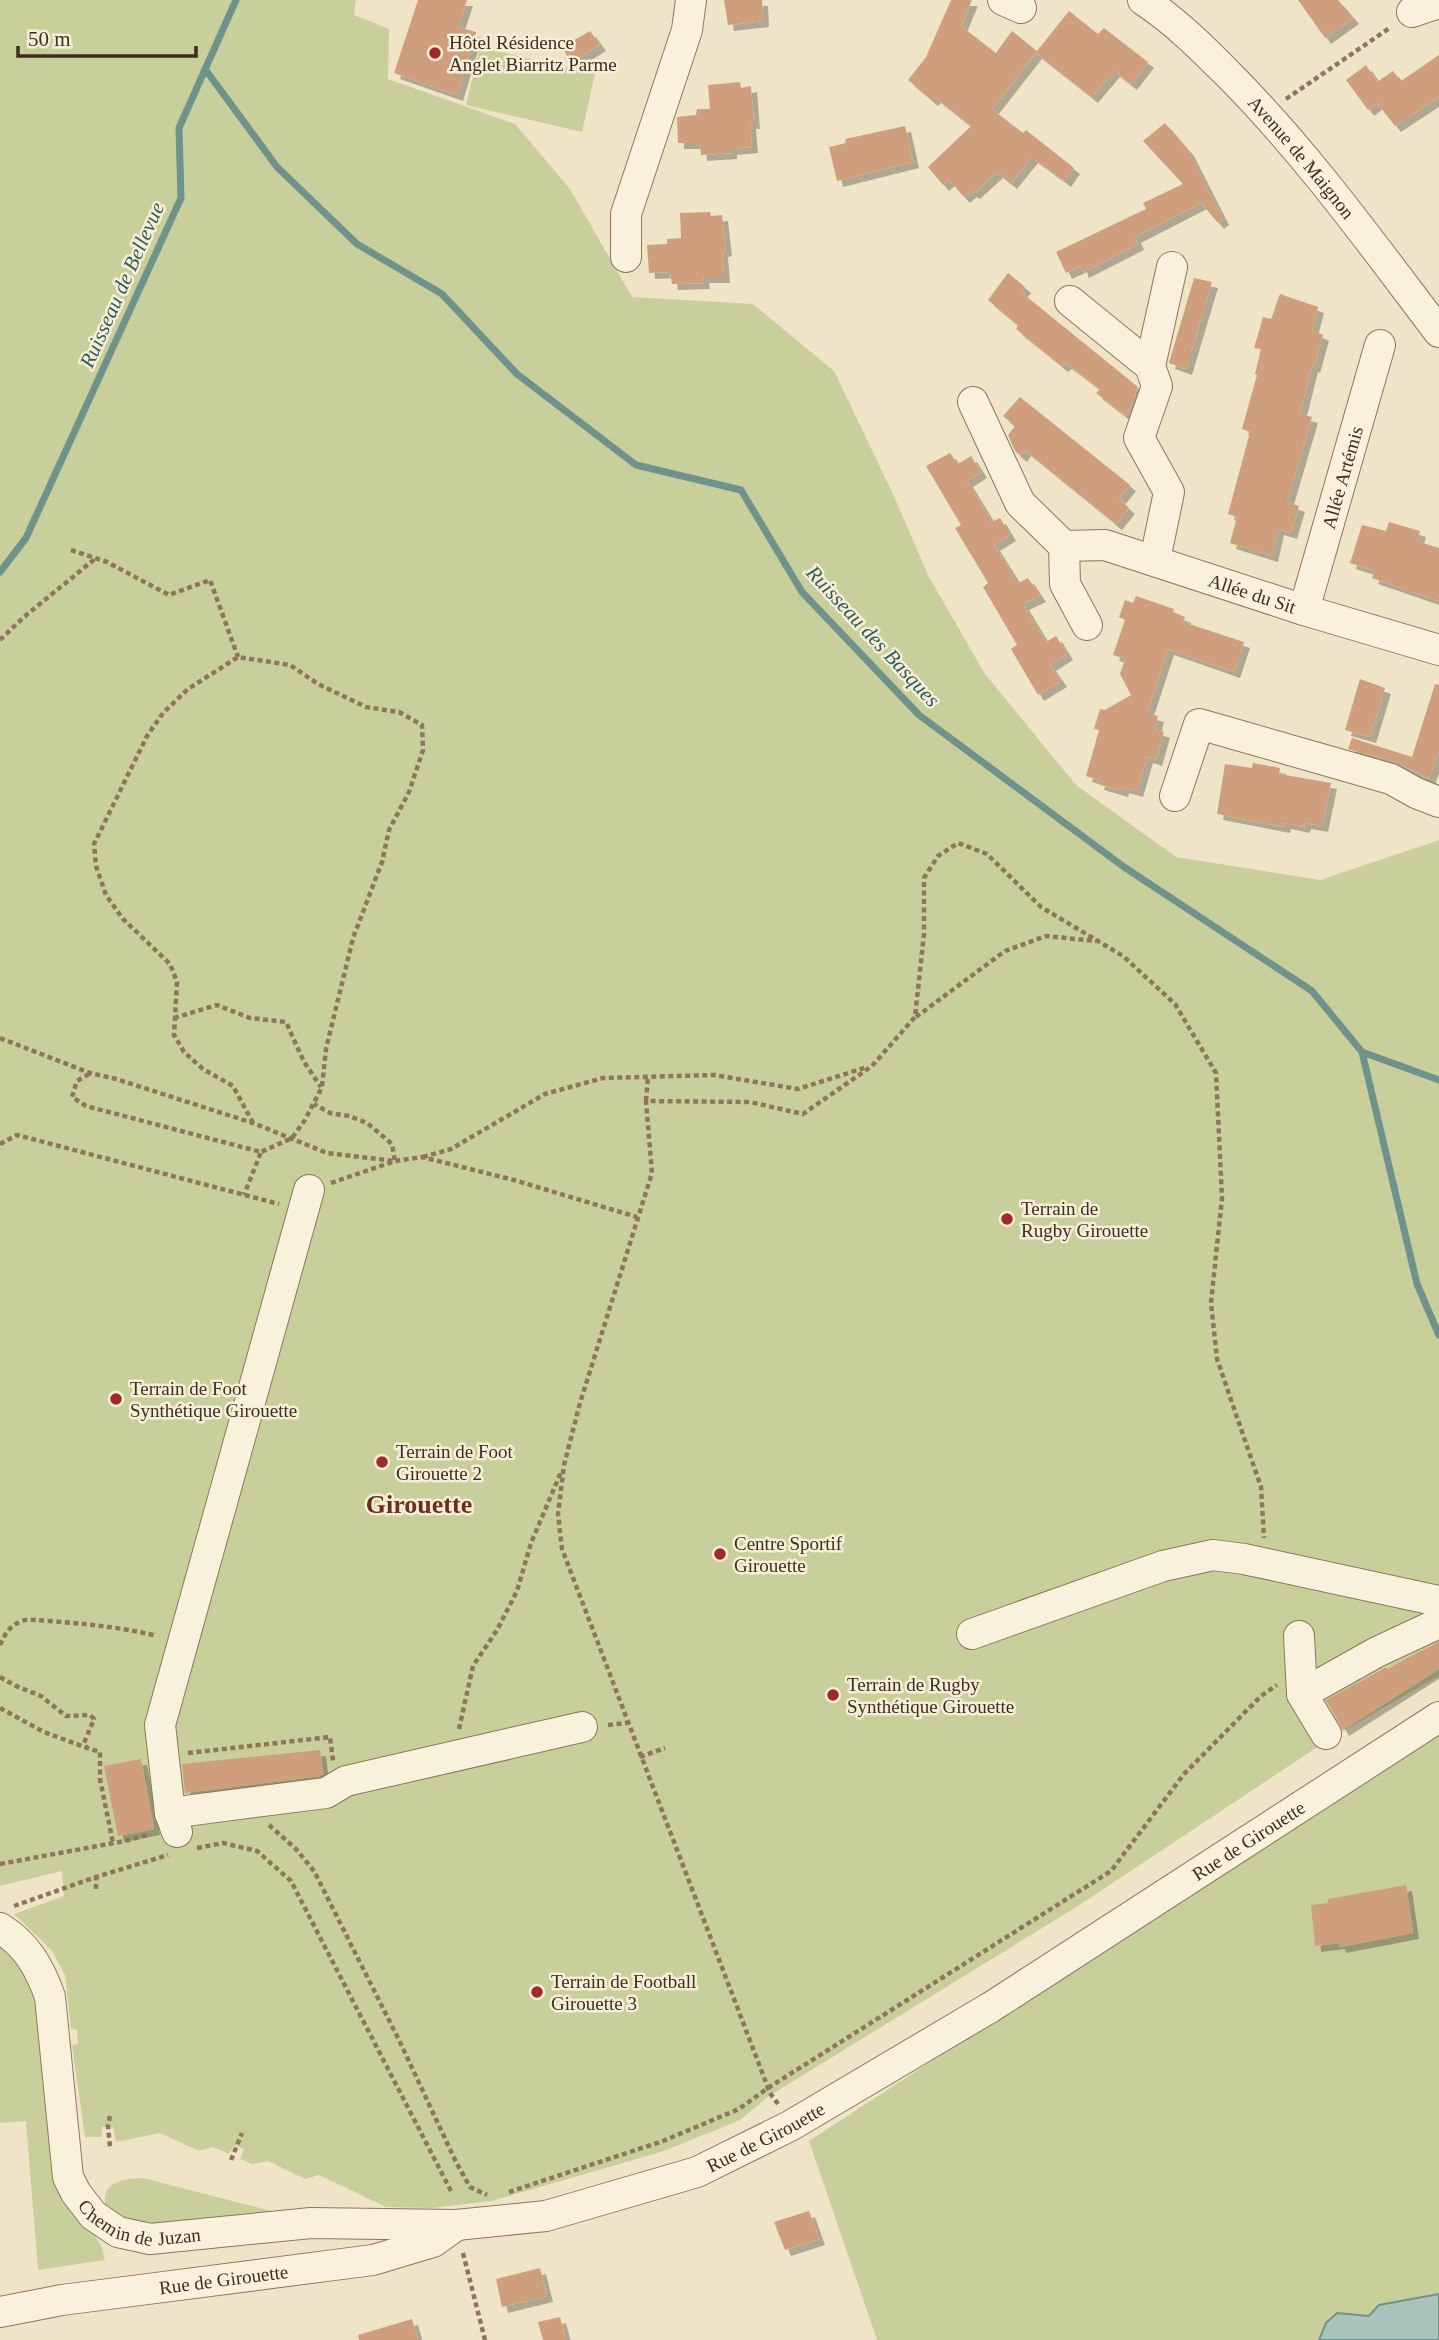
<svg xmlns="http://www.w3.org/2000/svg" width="1439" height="2340" font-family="Georgia,serif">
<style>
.green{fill:#c9cf9b}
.water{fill:#a9c4bc;stroke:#6f938a;stroke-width:2}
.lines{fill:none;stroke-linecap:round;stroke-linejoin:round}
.stream{stroke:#6f938a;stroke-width:7}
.building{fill:#cf9f7d;filter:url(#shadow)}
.minor-casing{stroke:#8d765c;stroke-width:32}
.path{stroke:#8d765c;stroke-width:4.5;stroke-dasharray:5 3.5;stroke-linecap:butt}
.minor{stroke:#faf1dc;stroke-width:30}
.poi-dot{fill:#9e2a2b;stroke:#f7eed8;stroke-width:2.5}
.labels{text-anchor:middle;stroke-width:5;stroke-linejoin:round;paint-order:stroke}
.poi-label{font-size:19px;fill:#3d2e20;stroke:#f7eed8;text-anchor:start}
.street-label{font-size:19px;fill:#3d2e20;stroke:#f7eed8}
.water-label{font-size:21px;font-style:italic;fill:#2f5d5a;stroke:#f7eed8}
.district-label{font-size:26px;font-weight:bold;fill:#6b2e1e;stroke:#f7eed8}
</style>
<defs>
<filter id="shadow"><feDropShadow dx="6" dy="6" stdDeviation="0" flood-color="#0004"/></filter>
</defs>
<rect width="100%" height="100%" fill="#f0e4c8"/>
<g class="green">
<polygon points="0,0 356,0 354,15 389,29 388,79 515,124 570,189 632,297 753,304 834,371 892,492 929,577 985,674 1076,785 1176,857 1320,880 1439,840 1439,1676 1331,1738 1078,1906 769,2096 740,2120 664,2151 492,2201 432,2208 386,2207 319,2175 305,2179 268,2161 252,2164 240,2159 244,2149 234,2145 229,2154 213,2147 199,2151 160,2133 116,2142 113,2127 102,2127 102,2137 85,2137 72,2045 78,2044 77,2030 71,2029 65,1975 52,1951 14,1914 64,1896 62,1871 0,1886"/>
<polygon points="480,47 595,74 582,132 466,105"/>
<polygon points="1439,1730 1439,2340 877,2340 809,2141"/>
<polygon points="0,1943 28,1971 94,2233 102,2248 105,2260 38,2270 26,2121 0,2123"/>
<path d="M143,2178L279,2213L149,2227L107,2213C98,2183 118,2179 143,2178Z"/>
</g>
<polygon class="water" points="1439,2294 1439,2340 1319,2340 1326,2323 1337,2313 1369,2316 1379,2305"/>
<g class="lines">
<g class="stream">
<polyline points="205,69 277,167 357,244 442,294 517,374 636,465 741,490 802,592 919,715 1124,867 1312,991 1362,1052 1439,1080"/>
<polyline points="0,572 26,538 181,198 179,128 236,0"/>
<polyline points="1362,1052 1417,1284 1439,1335"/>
</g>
</g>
<g class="building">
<polygon points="418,0 467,0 458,27 476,32 457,95 394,73"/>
<polygon points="724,0 762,0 763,21 728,25"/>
<polygon points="951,0 972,0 961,26 996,53 1012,31 1037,51 1069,11 1098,34 1104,28 1148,62 1131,84 1114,71 1092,97 1036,53 992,109 1023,133 1026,130 1074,168 1065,181 1032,157 1011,183 997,172 974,193 971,191 964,197 949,180 943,185 928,167 971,126 935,97 932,100 908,80 926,57"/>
<polygon points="1298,0 1338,0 1353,18 1325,38"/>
<polygon points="590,31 600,45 571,63 562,47"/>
<polygon points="1439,55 1439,97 1395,126 1377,103 1368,110 1346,80 1366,65 1377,82 1393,71 1401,81"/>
<polygon points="740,82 741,88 751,86 754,123 750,123 752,147 731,149 731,153 701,155 700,143 678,143 677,117 696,115 697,109 710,109 708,85"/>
<polygon points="1165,123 1188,150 1223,219 1218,223 1201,203 1135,237 1138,244 1083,272 1081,266 1066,273 1056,252 1146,209 1143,203 1183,184 1143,141"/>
<polygon points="905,126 913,162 837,181 829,147 846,143 845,139"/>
<polygon points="710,212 711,216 722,215 726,250 722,251 724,277 703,277 704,283 672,284 670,272 649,273 647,245 667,244 667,239 681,238 680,213"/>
<polygon points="1008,273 1025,287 1021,292 1138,387 1126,416 1096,393 1100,389 1066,363 1062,366 1016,329 1018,325 988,300"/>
<polygon points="1194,278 1212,282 1186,369 1169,363"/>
<polygon points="1280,294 1318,307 1312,330 1323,335 1314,367 1312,366 1300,414 1312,417 1287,502 1299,506 1291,533 1278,529 1272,556 1230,543 1237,517 1228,514 1250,432 1242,429 1257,375 1255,374 1261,349 1254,348 1263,317 1271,319"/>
<polygon points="1020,397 1130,485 1119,499 1129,508 1116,524 1025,450 1021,456 1015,451 1008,435 1015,426 1003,416"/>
<polygon points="950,453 958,464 971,456 981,472 967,481 992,522 1000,518 1010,535 994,545 1018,583 1028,578 1040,596 1023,604 1046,642 1056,636 1067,654 1050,665 1061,681 1038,695 1011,649 1017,645 983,587 988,583 955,528 961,525 926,466"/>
<polygon points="1389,522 1420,531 1417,541 1439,548 1439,601 1372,578 1375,571 1350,563 1362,525 1386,531"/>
<polygon points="1136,596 1174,609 1173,612 1185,617 1183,622 1244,642 1234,672 1168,649 1147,713 1158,716 1155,729 1164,732 1156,760 1147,757 1137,791 1123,787 1122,791 1098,784 1099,780 1086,776 1099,730 1094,729 1100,709 1105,710 1131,695 1120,674 1125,659 1113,655 1125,620 1119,617 1125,600 1133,603"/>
<polygon points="1360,679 1385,688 1370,737 1345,730"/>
<polygon points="1435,684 1439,685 1439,750 1429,779 1396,762 1348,749 1352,738 1412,757"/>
<polygon points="1253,763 1280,768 1279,774 1331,783 1322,826 1305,823 1304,827 1285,823 1284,827 1217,814 1225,764 1252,768"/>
<polygon points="1439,1642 1439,1669 1343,1730 1326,1700 1385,1668 1388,1669 1407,1658"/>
<polygon points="320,1750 323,1774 320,1776 185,1793 182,1764"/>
<polygon points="141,1759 154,1829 118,1836 104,1766"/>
<polygon points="1406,1885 1413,1933 1340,1947 1339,1943 1315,1946 1311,1905 1328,1903 1328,1899"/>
<polygon points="809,2211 819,2239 785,2250 774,2222"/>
<polygon points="540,2268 547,2296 502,2307 496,2279"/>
<polygon points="560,2317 566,2340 543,2340 538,2322"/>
<polygon points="412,2319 418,2340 359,2340 358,2335"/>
</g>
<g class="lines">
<defs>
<g id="minor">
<polyline points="1003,0 1021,8"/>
<path id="s1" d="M1143,0C1174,20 1201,47 1227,73C1306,152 1372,244 1439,332"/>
<polyline points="1412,12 1439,3"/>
<polyline points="626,257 626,214 687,30 691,0"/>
<polyline points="1070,301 1150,366"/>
<polyline points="973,402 1020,503 1064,546 1065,584 1087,625"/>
<path id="s2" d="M1064,546L1105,545L1304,610L1439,650"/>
<polyline points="1153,560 1157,550 1169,492 1139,438 1157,386 1150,366 1172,267"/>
<path id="s3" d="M1304,610L1380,345"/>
<polyline points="1175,796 1199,724 1391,779 1416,793 1439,802"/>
<polyline points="972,1634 1163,1566 1213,1555 1244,1559 1439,1601"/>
<polyline points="1299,1636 1302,1694 1326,1734"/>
<polyline points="1302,1694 1377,1652 1439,1623"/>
<polyline points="170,1813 326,1793 346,1781 582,1727"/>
<polyline points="177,1832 170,1813 160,1725 309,1190"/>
<path id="s4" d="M0,1928C27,1945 40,1968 50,1997L68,2177L76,2193L93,2215L118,2232L150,2239L311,2223L456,2225L546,2216L697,2172L790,2126L991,2007L1439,1717"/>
<path id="s5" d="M0,2312L62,2300L373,2260L433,2242L454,2227"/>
</g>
</defs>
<use href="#minor" class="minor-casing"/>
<g class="path">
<polyline points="1286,99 1391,27"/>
<polyline points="71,550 107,562 169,595 210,580 238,657"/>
<polyline points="0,640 24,617 96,558"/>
<polyline points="916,1017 1005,951 1046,936 1096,941"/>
<polyline points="174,1018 217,1005 250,1018 286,1022 304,1062 321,1087"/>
<polyline points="0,1038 90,1073 116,1079 253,1123 327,1153 395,1161 392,1144 367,1123 349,1116 330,1113 314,1104"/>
<polyline points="89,1074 77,1081 72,1097 86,1106 261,1152 244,1195"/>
<polyline points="646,1101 648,1076"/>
<polyline points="253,1123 233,1086 203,1069 184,1052 174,1035 177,982 170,964 123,919 106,895 96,866 94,844 147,736 163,713 188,689 238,657 290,665 318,684 366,707 399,712 422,725 423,750 409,792 389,830 382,862 353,938 326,1049 322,1087 305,1120 292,1138 261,1152"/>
<polyline points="0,1144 17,1135 279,1204"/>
<polyline points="423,1157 451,1149 545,1094 603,1078 714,1075 798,1089 867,1067"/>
<polyline points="331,1183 395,1161 422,1157 514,1180 637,1217"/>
<path d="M0,1645C5,1634 10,1625 22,1621C31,1618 39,1621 49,1621C86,1624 121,1627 157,1636"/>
<polyline points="0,1677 16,1686 41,1696 66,1716 90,1715 94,1719 84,1743 87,1748 100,1752 100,1779 113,1843"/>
<polyline points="0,1708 44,1732 87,1748"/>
<polyline points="608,1725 627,1723"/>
<polyline points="459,1729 473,1666 497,1630 517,1591 531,1543 561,1472"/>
<polyline points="188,1753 330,1737 333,1761"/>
<polyline points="640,1757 665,1748"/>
<polyline points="269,1825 296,1849 314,1871 399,2040 456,2162 470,2187 487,2195"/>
<polyline points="197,1848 223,1843 257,1851 291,1881 451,2191"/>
<polyline points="0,1864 125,1841 150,1834"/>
<polyline points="96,1889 96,1877"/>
<polyline points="14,1906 96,1877 168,1855"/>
<polyline points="778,2104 770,2093 562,1549 558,1514 564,1465 580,1403 652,1173 646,1101 750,1102 803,1114 872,1066 915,1017 924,934 924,878 938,856 958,843 987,854 1041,907 1123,956 1175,1004 1216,1073 1222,1198 1211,1303 1217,1359 1261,1487 1264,1538"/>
<polyline points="110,2116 108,2126 110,2147"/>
<polyline points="231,2160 242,2133"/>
<polyline points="509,2192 663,2141 739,2109 768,2088 1111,1871 1184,1774 1261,1696 1277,1685"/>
<polyline points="463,2253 485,2340"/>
</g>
<use href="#minor" class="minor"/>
</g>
<g class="poi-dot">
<circle cx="435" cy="53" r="7"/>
<circle cx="1007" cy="1219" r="7"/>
<circle cx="116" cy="1399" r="7"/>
<circle cx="382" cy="1462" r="7"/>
<circle cx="720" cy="1554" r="7"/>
<circle cx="833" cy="1695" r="7"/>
<circle cx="537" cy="1992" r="7"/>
</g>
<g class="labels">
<g class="poi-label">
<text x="449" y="49">Hôtel Résidence<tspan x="449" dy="22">Anglet Biarritz Parme</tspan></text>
<text x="1021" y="1215">Terrain de<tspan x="1021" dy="22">Rugby Girouette</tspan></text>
<text x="130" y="1395">Terrain de Foot<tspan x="130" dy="22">Synthétique Girouette</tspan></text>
<text x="396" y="1458">Terrain de Foot<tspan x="396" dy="22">Girouette 2</tspan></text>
<text x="734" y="1550">Centre Sportif<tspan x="734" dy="22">Girouette</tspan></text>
<text x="847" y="1691">Terrain de Rugby<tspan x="847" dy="22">Synthétique Girouette</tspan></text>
<text x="551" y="1988">Terrain de Football<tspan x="551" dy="22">Girouette 3</tspan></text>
</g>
<g class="street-label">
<text dy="7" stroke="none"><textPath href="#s1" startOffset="224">Avenue de Maignon</textPath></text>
<text dy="7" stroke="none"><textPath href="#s3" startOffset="138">Allée Artémis</textPath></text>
<text dy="7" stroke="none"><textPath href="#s2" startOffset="196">Allée du Sit</textPath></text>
<text dy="7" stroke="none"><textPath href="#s4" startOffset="1575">Rue de Girouette</textPath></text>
<text dy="7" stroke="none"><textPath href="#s4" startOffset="1008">Rue de Girouette</textPath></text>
<text dy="7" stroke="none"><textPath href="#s4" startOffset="362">Chemin de Juzan</textPath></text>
<text dy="7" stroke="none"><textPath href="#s5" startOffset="226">Rue de Girouette</textPath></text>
</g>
<g class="water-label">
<text transform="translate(122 285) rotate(-66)" y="7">Ruisseau de Bellevue</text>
<text transform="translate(873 636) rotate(47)" y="7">Ruisseau des Basques</text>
</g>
<g class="district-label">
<text x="419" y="1513">Girouette</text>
</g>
</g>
<path d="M18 46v10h178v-10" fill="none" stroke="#3d2e20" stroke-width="3.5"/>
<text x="28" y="46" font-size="21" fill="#3d2e20" stroke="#f7eed8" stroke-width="5" paint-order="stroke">50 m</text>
</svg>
